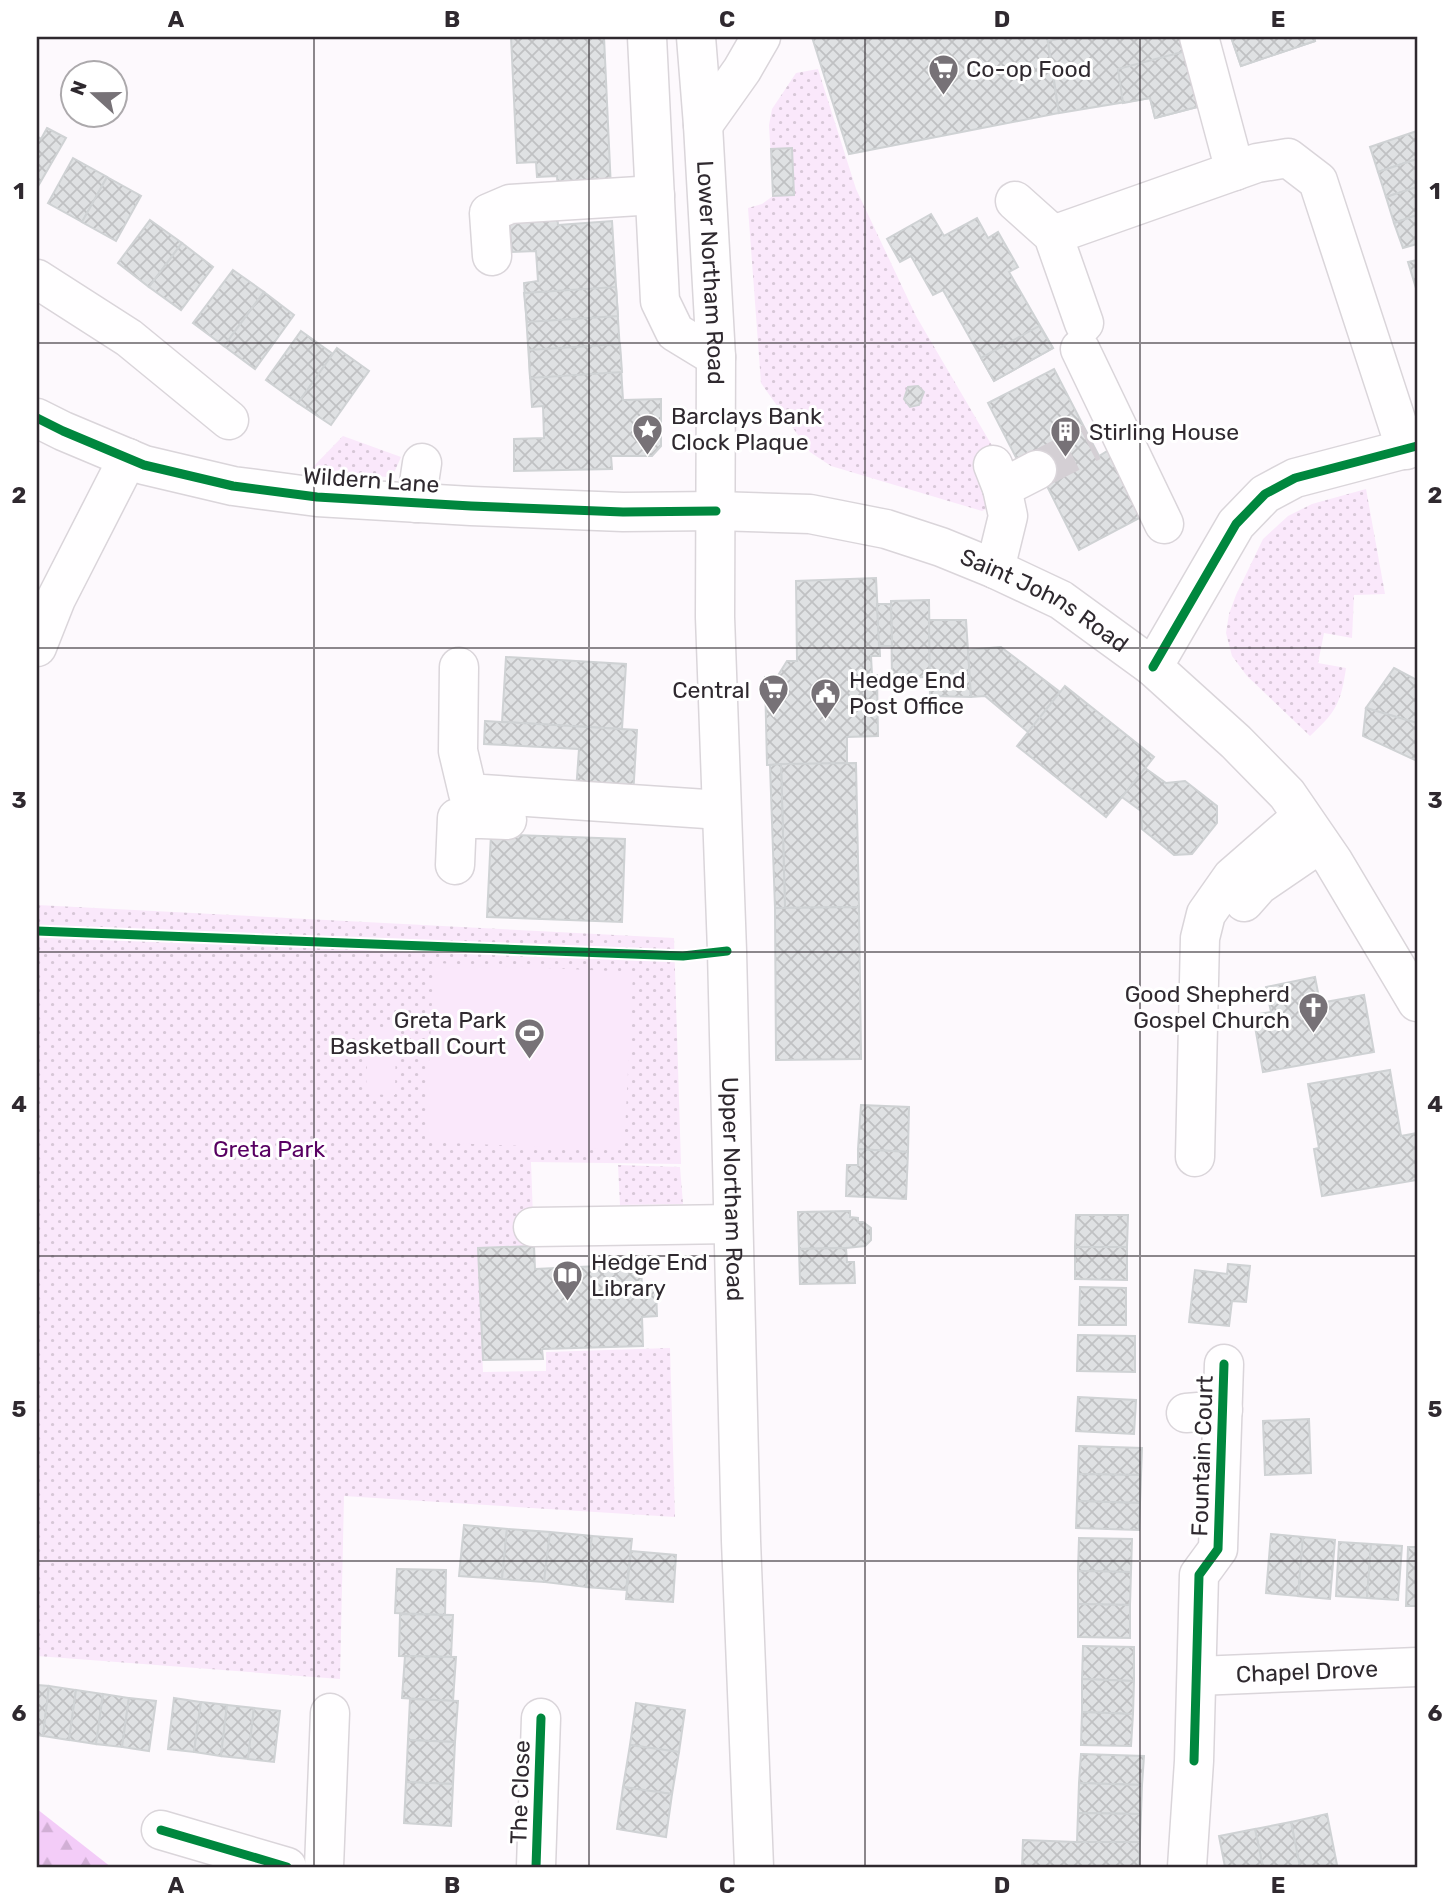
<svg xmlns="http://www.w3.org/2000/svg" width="1454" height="1904" font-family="Rubik,sans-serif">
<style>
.green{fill:url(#green-dots)}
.forest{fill:url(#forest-firs)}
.pitch{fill:#fae8fb}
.building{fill:url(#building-cross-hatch);stroke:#cfd2d4;stroke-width:2}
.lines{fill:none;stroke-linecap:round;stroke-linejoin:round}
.minor-tunnel{stroke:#d4cfd4;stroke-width:38;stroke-dasharray:38 19;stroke-linecap:butt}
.minor-casing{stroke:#dad5da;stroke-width:41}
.major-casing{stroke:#dad5da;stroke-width:41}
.minor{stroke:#fffeff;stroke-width:38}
.major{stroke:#fffeff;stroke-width:38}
.cycleway-casing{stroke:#fff;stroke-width:13}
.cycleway{stroke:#00873e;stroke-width:9}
.grid{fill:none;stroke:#2f292f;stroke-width:2;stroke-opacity:0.55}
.labels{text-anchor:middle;stroke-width:6;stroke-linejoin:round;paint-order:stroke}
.poi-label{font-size:23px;fill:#2f292f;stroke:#fff;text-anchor:start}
.street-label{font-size:23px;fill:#2f292f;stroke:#fff}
.park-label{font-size:23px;fill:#580062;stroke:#fff}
.neatline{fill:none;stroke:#2f292f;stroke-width:2.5}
.grid-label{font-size:23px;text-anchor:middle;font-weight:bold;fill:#2f292f}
</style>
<defs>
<pattern id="green-dots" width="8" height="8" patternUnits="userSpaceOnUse" patternTransform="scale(1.75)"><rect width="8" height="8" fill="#fae8fb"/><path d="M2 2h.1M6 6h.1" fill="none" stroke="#d7c7d7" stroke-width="1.8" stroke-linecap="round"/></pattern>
<pattern id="forest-firs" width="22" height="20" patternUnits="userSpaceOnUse" patternTransform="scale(1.75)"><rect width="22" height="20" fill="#f3ccf8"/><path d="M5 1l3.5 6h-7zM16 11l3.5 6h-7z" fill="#d1afd5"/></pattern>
<pattern id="building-cross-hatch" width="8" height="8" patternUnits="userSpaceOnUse" patternTransform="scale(1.75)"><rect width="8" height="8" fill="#dfe1e3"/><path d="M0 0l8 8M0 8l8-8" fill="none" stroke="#c0c1c3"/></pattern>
</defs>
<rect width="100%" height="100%" fill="#fdf9fd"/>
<g class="green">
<polygon points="818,69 856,189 916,316 1001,461 988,508 982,511 831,466 810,452 761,383 748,208 762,204 773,196 769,125 772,109 796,73"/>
<polygon points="343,436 401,457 394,473 386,477 311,469"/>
<path d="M1366,489L1385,594L1354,595L1352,638L1324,633L1318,663L1346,668C1341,703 1336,712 1310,736L1247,676L1232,656L1226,633L1229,614L1236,595L1263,539L1288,516L1312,504Z"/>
<polygon points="37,905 674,938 681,1164 531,1162 534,1246 478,1248 483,1372 546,1371 546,1352 670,1348 675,1517 344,1496 340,1679 37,1656"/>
<polygon points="618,1165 680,1167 683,1204 620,1205"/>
</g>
<polygon class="forest" points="37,1809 111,1867 37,1867"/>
<g class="pitch">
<polygon points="434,963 633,972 624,1150 425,1142"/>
<polygon points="368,1031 396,1031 395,1095 366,1094"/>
</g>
<g class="building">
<polygon points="511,37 604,37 611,189 558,191 557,176 537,177 536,162 517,163"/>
<polygon points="812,37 1047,37 1059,113 849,154"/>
<polygon points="1068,37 1139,37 1140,39 1145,38 1145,37 1182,37 1201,106 1155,118 1150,98 1059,113 1048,41"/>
<polygon points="1231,37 1314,37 1315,41 1241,66"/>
<polygon points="1231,37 1314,37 1315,41 1241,66"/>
<polygon points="1186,51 1201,106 1155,118 1150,98 1123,103 1118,69"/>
<polygon points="47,128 66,138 37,188 37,136 41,139"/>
<polygon points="1417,131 1417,159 1378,172 1370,147"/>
<polygon points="792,148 794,195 773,196 771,149"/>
<polygon points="73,158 107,177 82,222 48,203"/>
<polygon points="1417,159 1417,187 1386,197 1378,172"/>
<polygon points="107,177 141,196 116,241 82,222"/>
<polygon points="1417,187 1417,215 1394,223 1386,197"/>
<polygon points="557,213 558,225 612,221 623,400 661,399 661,446 652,456 611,456 612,469 514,471 514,439 544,438 543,406 532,407 524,283 538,281 536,251 512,252 509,216"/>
<polygon points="931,214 944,236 977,218 988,238 998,232 1018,267 1009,272 1053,348 994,381 943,290 933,295 911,256 900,262 887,239"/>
<polygon points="1417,215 1417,244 1403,248 1394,223"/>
<polygon points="150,220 182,243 149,287 118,263"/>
<polygon points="182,243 213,267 181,310 149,287"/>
<polygon points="1417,260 1417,287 1416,288 1408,262"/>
<polygon points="233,270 264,292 224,346 193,323"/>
<polygon points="616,287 618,316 527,322 524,293"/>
<polygon points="264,292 294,315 255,369 224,346"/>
<polygon points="1039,326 1053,348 994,381 981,358"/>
<polygon points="301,331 333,354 298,403 266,380"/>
<polygon points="620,344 622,372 530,378 529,350"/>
<polygon points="337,348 369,371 331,425 298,403"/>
<polygon points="1054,369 1099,456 1109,450 1143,516 1079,550 1047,486 1022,469 988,403"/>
<polygon points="918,386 924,392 919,405 910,407 904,399 908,387"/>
<polygon points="876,578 880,656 871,656 872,675 877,675 878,736 847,737 847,763 767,765 765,677 777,677 787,661 797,661 796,581"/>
<polygon points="929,600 930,677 892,678 891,601"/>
<polygon points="877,604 891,604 892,646 879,646"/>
<polygon points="929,620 966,620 971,697 930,696"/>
<polygon points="1001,647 1060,692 1028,732 985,696 971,697 968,650"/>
<polygon points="506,657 626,664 622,729 502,722"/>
<polygon points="1394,668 1417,680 1417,723 1366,708"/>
<polygon points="1065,686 1154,757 1106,817 1017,746"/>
<polygon points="1366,708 1417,723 1417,761 1363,736"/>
<polygon points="485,721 637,730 633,796 576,792 579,749 484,744"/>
<polygon points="856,763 859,907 785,908 781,764"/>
<polygon points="781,764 785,908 775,908 770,765"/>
<polygon points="1145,768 1166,783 1185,781 1217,806 1217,823 1192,854 1174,855 1142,829 1141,811 1122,797"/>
<polygon points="491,834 625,839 622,922 487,917"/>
<polygon points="859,907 861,1059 776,1060 775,908"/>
<polygon points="1315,977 1320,1003 1364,995 1374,1052 1263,1072 1253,1015 1271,1012 1266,987"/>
<polygon points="1390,1070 1401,1136 1417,1133 1417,1180 1322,1196 1314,1149 1319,1148 1308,1084"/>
<polygon points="861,1105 909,1107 908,1152 858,1149"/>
<polygon points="858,1149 908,1152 906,1199 846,1196 847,1165 858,1165"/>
<polygon points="850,1211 850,1217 858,1218 858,1222 863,1222 871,1228 871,1240 865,1246 846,1248 799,1249 798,1212"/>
<polygon points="1076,1215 1128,1215 1127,1247 1075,1247"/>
<polygon points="534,1246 535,1269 641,1264 642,1289 656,1288 657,1316 642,1317 643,1346 542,1349 543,1359 483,1360 478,1248"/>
<polygon points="1075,1247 1127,1247 1127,1280 1075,1279"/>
<polygon points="846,1248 847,1262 854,1262 855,1283 800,1284 799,1249"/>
<polygon points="1228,1264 1250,1266 1246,1302 1232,1301 1229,1326 1189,1322 1195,1270 1227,1274"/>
<polygon points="1080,1287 1126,1288 1126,1325 1079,1325"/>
<polygon points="1078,1335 1135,1336 1135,1372 1077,1371"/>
<polygon points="1078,1397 1136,1400 1134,1434 1076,1431"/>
<polygon points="1309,1419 1311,1473 1265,1475 1263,1421"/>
<polygon points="1079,1446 1142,1448 1141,1475 1078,1474"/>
<polygon points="1078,1474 1141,1475 1140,1503 1077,1501"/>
<polygon points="1077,1501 1140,1503 1139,1530 1076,1528"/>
<polygon points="464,1525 507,1529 502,1579 459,1576"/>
<polygon points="507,1529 550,1532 544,1582 502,1579"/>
<polygon points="550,1532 592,1536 586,1587 544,1582"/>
<polygon points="1271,1534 1303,1537 1298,1596 1266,1593"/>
<polygon points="592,1536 632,1539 626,1590 586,1587"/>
<polygon points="1303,1537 1335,1540 1330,1599 1298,1596"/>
<polygon points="1079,1538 1132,1539 1131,1572 1078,1571"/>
<polygon points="1339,1542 1371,1544 1367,1598 1336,1596"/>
<polygon points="1371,1544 1402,1546 1398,1600 1367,1598"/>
<polygon points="1408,1547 1417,1547 1417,1606 1406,1606"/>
<polygon points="631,1551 676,1555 673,1602 626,1599"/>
<polygon points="397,1569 446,1570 445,1615 395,1613"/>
<polygon points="1078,1571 1131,1572 1130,1605 1078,1604"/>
<polygon points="1078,1604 1130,1605 1130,1638 1078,1637"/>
<polygon points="400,1614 453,1615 451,1657 399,1656"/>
<polygon points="1083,1646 1134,1647 1134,1681 1082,1679"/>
<polygon points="405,1656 456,1657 453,1701 402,1698"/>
<polygon points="1082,1679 1134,1681 1133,1714 1082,1712"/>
<polygon points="37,1685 49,1686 43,1736 37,1735"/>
<polygon points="49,1686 76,1690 69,1740 43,1736"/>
<polygon points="76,1690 103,1694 96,1744 69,1740"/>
<polygon points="103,1694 129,1698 122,1747 96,1744"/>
<polygon points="129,1698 156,1701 149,1751 122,1747"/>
<polygon points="174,1698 201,1702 194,1752 168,1749"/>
<polygon points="410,1699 458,1701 455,1742 408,1740"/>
<polygon points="201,1702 227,1705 221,1756 194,1752"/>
<polygon points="636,1703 685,1710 679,1752 630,1745"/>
<polygon points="227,1705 254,1708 248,1759 221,1756"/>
<polygon points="254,1708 280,1711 274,1762 248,1759"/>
<polygon points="1082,1712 1133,1714 1131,1746 1081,1745"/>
<polygon points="408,1740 455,1742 453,1784 406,1782"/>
<polygon points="630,1745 679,1752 672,1794 623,1787"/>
<polygon points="1081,1754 1144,1756 1142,1785 1079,1783"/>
<polygon points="406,1782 453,1784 451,1826 404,1823"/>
<polygon points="1079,1783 1142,1785 1141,1814 1078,1813"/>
<polygon points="623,1787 672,1794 666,1837 617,1829"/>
<polygon points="1078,1813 1141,1814 1140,1842 1077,1842"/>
<polygon points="1327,1814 1337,1865 1324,1867 1300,1867 1291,1822"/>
<polygon points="1291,1822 1300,1867 1263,1867 1255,1829"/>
<polygon points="1255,1829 1263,1867 1225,1867 1219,1836"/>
<polygon points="1023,1840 1077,1842 1140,1842 1139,1867 1022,1867"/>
</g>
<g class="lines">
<polyline class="minor-tunnel" points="1037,470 1092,442"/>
<defs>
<g id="minor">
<polyline points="647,37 660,301 675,332 716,357"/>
<polyline points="1199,37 1235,171"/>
<polyline points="703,125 742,70 761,37"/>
<polyline points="1015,201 1053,235 1084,323"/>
<polyline points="1053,235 1257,163 1288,158 1318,181 1406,450"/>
<polyline points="492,256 489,213 510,204 655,195"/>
<polyline points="37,279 129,338 229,420"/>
<polyline points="1080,349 1164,524"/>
<polyline points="37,418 63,431 144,465 233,486 317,497 471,506 623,512 716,511"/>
<polyline points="993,465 1002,488 1008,516 995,569"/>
<polyline points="1002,488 1037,470"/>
<polyline points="416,503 422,463"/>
<polyline points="37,647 56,599 128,458"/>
<polyline points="459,667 458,751 468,793 721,810"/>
<polyline points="1153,667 1236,524 1265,494 1295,478 1417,446"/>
<polyline points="455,865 457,818 507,820"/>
<polyline points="1244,902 1259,885 1319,844"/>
<polyline points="1195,1157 1200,938 1206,914 1232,877 1301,817"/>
<polyline points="533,1227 733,1224"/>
<polyline points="1186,1413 1223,1410"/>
<path id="s1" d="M1197,1676L1417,1667"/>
<polyline points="161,1830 287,1867"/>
<polyline points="324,1867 330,1713"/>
<polyline points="536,1867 541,1718"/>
<polyline points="1187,1867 1194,1761 1199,1575 1218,1549 1224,1364"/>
</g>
<g id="major">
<path id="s2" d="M696,37L703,125L716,357L715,617L727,951L741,1541L754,1867"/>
<path id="s3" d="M716,511L810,514L886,529L941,547L995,569L1061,600L1153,667L1236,742L1287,794L1333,861L1417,1002"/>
</g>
</defs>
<use href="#minor" class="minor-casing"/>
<use href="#major" class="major-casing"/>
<use href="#minor" class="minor"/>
<use href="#major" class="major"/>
<defs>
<g id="cycleway">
<polyline points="37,418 63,431 144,465 233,486 317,497 471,506 623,512 716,511"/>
<polyline points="1153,667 1236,524 1265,494 1295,478 1417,446"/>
<polyline points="37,931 683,956 727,951"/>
<polyline points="1194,1761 1199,1575 1218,1549 1224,1364"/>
<polyline points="161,1830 287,1867"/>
<polyline points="536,1867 541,1718"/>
</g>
</defs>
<use href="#cycleway" class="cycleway-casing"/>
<use href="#cycleway" class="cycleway"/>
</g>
<path class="grid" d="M314,37V1867M589,37V1867M865,37V1867M1140,37V1867M37,343H1417M37,648H1417M37,952H1417M37,1256H1417M37,1561H1417"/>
<defs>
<symbol id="supermarket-pin" viewBox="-11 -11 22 30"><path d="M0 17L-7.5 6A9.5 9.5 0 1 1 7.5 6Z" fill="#777277" stroke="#fff"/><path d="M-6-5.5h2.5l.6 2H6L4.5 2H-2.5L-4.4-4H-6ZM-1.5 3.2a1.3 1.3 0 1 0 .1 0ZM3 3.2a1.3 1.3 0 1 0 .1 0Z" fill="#fff"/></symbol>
<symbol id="sight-pin" viewBox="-11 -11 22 30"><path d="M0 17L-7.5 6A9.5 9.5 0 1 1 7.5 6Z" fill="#777277" stroke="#fff"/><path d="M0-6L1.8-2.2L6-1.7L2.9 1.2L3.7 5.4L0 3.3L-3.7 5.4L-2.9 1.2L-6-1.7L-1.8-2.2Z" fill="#fff"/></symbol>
<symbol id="building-pin" viewBox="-11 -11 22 30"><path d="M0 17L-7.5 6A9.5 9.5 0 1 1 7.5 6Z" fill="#777277" stroke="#fff"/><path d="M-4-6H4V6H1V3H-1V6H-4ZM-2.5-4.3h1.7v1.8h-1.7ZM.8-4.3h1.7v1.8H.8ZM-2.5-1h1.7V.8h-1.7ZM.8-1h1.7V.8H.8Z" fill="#fff"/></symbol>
<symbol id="civic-pin" viewBox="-11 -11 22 30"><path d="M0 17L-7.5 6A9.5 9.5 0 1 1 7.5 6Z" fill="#777277" stroke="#fff"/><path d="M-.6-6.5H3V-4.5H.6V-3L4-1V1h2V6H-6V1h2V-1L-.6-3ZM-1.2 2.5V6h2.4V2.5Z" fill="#fff"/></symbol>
<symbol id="church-pin" viewBox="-11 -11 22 30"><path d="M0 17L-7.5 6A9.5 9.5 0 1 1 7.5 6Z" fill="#777277" stroke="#fff"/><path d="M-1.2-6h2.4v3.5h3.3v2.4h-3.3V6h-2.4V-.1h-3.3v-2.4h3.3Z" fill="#fff"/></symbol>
<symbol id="stadium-pin" viewBox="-11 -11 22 30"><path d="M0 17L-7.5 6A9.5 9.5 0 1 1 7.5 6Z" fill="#777277" stroke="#fff"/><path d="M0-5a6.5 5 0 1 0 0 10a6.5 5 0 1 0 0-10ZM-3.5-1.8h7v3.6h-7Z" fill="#fff"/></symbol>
<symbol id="library-pin" viewBox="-11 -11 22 30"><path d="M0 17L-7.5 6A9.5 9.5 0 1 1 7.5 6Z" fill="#777277" stroke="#fff"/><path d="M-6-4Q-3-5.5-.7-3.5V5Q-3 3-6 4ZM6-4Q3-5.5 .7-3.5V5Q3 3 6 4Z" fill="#fff"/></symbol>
</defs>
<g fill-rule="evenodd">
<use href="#supermarket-pin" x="926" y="52" width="35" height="47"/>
<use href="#sight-pin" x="630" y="412" width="35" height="47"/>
<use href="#building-pin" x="1048" y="414" width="35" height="47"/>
<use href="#supermarket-pin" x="756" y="672" width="35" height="47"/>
<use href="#civic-pin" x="808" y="676" width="35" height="47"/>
<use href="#church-pin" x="1296" y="990" width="35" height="47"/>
<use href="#stadium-pin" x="512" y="1016" width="35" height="47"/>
<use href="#library-pin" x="550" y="1258" width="35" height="47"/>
</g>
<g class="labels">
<g class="poi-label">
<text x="966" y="77">Co-op Food</text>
<text x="671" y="424">Barclays Bank<tspan x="671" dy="26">Clock Plaque</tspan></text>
<text x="1089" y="440">Stirling House</text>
<text x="849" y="688">Hedge End<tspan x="849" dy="26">Post Office</tspan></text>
<text x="750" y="698" text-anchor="end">Central</text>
<text x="1290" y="1002" text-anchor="end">Good Shepherd<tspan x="1290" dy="26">Gospel Church</tspan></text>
<text x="506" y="1028" text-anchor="end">Greta Park<tspan x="506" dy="26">Basketball Court</tspan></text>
<text x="591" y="1270">Hedge End<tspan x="591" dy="26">Library</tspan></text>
</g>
<g class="street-label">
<text dy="8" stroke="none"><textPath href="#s2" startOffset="236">Lower Northam Road</textPath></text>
<text transform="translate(371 480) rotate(4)" y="8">Wildern Lane</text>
<text dy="8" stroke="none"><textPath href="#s3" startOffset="346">Saint Johns Road</textPath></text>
<text dy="8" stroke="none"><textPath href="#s2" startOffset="1153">Upper Northam Road</textPath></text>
<text transform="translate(1202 1456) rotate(-88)" y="8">Fountain Court</text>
<text dy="8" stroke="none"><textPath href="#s1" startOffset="110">Chapel Drove</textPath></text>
<text transform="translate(520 1792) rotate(-88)" y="8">The Close</text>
</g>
<g class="park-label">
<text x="269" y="1157">Greta Park</text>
</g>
</g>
<rect width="1454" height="1904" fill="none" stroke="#ffffff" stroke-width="77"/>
<g transform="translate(94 94) rotate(291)"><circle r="33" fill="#ffffff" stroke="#aca9ac" stroke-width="2"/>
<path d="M0-5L12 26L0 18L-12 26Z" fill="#777277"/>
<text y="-10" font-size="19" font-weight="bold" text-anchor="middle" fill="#2f292f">N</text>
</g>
<rect x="38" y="38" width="1378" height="1828" class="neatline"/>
<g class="grid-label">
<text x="176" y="27">A</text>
<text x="452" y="27">B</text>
<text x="727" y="27">C</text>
<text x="1002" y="27">D</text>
<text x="1278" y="27">E</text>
<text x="19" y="199">1</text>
<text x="1435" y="199">1</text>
<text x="19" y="503">2</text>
<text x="1435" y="503">2</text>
<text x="19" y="808">3</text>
<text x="1435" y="808">3</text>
<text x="19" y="1112">4</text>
<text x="1435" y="1112">4</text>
<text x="19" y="1417">5</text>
<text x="1435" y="1417">5</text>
<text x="19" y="1721">6</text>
<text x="1435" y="1721">6</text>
<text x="176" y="1893">A</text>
<text x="452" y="1893">B</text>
<text x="727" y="1893">C</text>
<text x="1002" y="1893">D</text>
<text x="1278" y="1893">E</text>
</g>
</svg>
